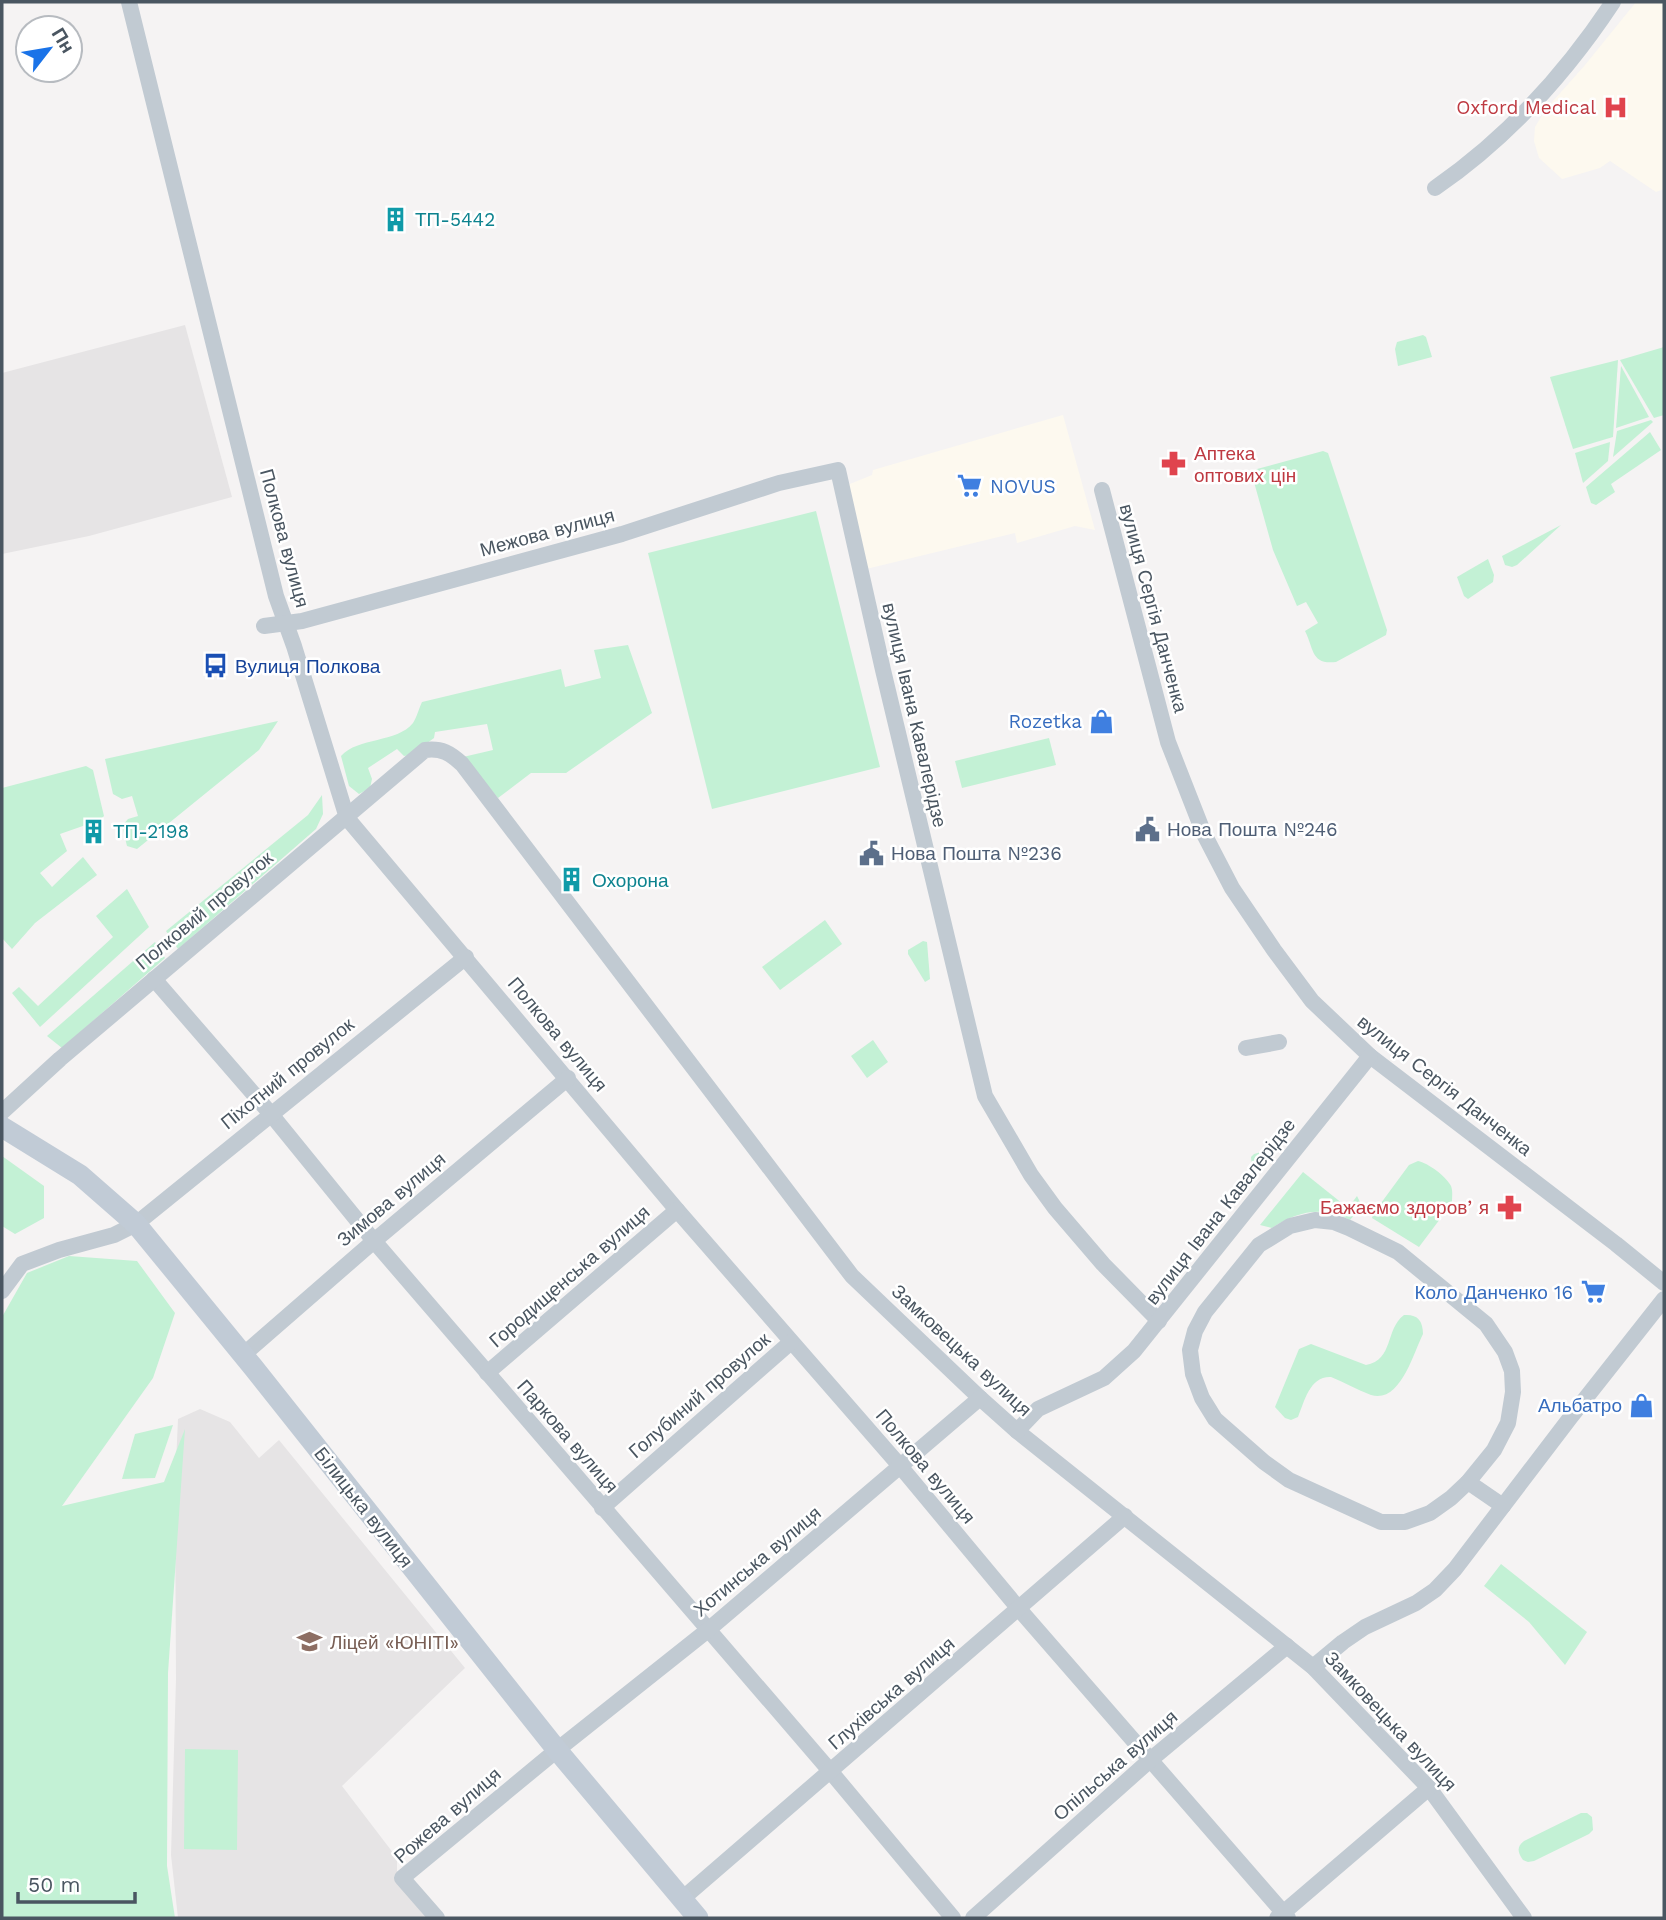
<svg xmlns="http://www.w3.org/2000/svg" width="1666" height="1920" font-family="'Work Sans',sans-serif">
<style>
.commercial{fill:#fdf9ef}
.education{fill:#e6e4e5}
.green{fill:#c3f1d5}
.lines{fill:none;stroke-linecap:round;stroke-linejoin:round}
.street{stroke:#c1cad2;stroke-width:16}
.secondary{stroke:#c1cbd6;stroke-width:21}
.labels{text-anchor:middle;stroke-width:5;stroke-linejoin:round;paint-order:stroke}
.health-label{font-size:19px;fill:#be3a42;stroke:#fff;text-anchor:end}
.culture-label{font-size:19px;fill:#0d838f;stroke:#fff;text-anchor:start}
.shop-label{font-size:19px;fill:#366cbe;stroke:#fff;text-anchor:end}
.street-label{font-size:19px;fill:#4a5661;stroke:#fff}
.transit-label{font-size:19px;fill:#164399;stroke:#fff;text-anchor:start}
.service-label{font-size:19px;fill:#4e5e75;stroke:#fff;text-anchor:start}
.education-label{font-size:19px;fill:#785e54;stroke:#fff;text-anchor:start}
</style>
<rect width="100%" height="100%" fill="#f5f3f3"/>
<g class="commercial">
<polygon points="1636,2 1664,2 1664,189 1656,192 1610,161 1600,168 1562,179 1539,158 1534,141 1535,127 1545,110 1585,65"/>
<polygon points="1063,415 1095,530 1075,526 1017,543 1015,533 862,570 845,486 872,475 873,470"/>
</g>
<g class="education">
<polygon points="185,325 232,497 89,536 2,554 2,373"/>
<polygon points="200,1409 230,1422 259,1458 279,1440 465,1668 342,1786 397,1858 397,1876 429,1918 178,1918 171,1855 176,1679 175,1486 178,1419"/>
</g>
<g class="green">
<polygon points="1423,335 1426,337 1432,357 1398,366 1395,349 1397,342"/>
<polygon points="1664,347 1664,415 1654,418 1620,360"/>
<polygon points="1618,360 1613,437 1573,449 1550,377"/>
<polygon points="1621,366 1649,417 1616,428"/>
<polygon points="1651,420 1653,422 1613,457 1617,431"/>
<polygon points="1650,432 1661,450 1611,484 1615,492 1596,505 1591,503 1586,487"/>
<polygon points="1610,442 1608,461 1583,483 1575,453"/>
<path d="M1323,451L1328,453L1387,630L1386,635L1336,662C1311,665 1314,649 1305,631L1318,623L1306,602L1297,606L1273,550L1252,475L1257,469Z"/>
<polygon points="816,511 880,767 712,809 648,553"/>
<polygon points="1561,525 1517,565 1512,567 1505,565 1502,556"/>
<polygon points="1488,559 1494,575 1493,582 1468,599 1464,596 1457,577"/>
<path d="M628,645L652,713L566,773H531L498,798L463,757L493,750L487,724L435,732L434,738L411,755L404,756L397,749L368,768L372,779L370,788L359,794L349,786L341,756C358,737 397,743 413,723C417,717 419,708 422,702L561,669L565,687L601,678L594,650Z"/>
<polygon points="278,721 259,750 137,849 127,846 122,826 128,819 138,816 132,796 122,799 113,794 105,759"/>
<polygon points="1049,738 1056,765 962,788 955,761"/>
<polygon points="86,766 93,770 104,816 100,820 60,834 67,851 40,873 52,887 83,857 97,875 35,923 12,949 2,938 2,788"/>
<polygon points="322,795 323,814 316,829 178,949 166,931 308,815"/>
<polygon points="127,889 149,927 40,1027 12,993 19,987 38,1006 113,937 96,916"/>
<polygon points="825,920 842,944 780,990 762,967"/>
<polygon points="923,941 927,942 930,979 925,982 908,954 908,950"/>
<polygon points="155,942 165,958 62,1048 47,1036"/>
<polygon points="873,1040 888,1062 867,1078 851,1056"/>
<polygon points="1279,1147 1253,1176 1251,1157 1254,1154"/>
<polygon points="2,1156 44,1186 44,1218 15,1234 2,1226"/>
<path d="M1418,1161C1428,1163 1446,1176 1451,1186C1453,1191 1452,1197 1452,1203L1419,1247L1372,1218L1373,1214L1409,1165Z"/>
<path d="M1303,1172L1348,1208L1357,1196L1362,1206L1350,1220C1322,1206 1298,1211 1272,1228L1260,1225Z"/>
<polygon points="69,1256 137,1261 175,1313 153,1378 62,1506 164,1482 185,1429 168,1673 167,1866 175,1918 2,1918 2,1317 27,1273"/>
<path d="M1404,1315C1417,1314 1423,1320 1423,1334C1413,1354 1400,1404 1371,1395C1357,1390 1344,1382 1331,1377C1310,1376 1305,1400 1298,1417L1291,1420L1285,1418L1275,1407L1299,1349L1311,1344L1366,1365C1394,1360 1385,1329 1404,1315Z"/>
<polygon points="173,1425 155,1478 122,1479 135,1434"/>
<polygon points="1501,1564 1587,1632 1565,1665 1529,1622 1484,1586"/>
<polygon points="185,1749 238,1750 237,1850 184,1849"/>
<path d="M1581,1813H1587L1592,1817L1593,1830L1589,1834L1534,1861L1528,1862L1523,1860C1518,1853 1516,1847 1524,1841Z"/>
</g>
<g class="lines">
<g class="street">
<polyline points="129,2 276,596 294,646 347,818 677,1210 900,1466 1019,1609 1288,1918"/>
<path d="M1435,188C1506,139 1566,73 1613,2"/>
<polyline points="1102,490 1168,742 1204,834 1232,888 1274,950 1312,1001 1370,1056 1616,1244 1664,1283"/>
<polyline points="264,626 302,621 622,534 779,483 838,470 883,670 985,1096 1031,1175 1055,1208 1103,1264 1159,1321"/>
<polyline points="154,979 270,1113 374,1241 831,1772 953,1918"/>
<polyline points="1246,1048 1279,1042"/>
<path d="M2,1112L60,1059L425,750C442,748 450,753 462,764L852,1276L980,1398L1017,1431L1313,1667L1429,1788L1524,1918"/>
<polygon points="1315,1220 1334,1222 1349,1228 1398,1252 1486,1324 1505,1352 1512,1371 1513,1392 1508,1423 1494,1450 1468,1482 1451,1498 1430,1513 1405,1522 1381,1522 1289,1480 1264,1462 1215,1419 1202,1398 1193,1374 1190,1350 1195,1331 1205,1312 1259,1245 1290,1226"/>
<polyline points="2,1291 22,1264 59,1250 114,1235 136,1224 466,957"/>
<polyline points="243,1355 374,1241 568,1078"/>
<polyline points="487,1373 677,1210"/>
<polyline points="1017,1431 1038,1409 1104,1378 1134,1351 1370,1056"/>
<polyline points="1468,1482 1503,1506"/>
<polyline points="602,1508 791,1342"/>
<polyline points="1313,1667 1343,1642 1365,1627 1416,1603 1435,1590 1455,1569 1570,1418 1664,1299"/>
<polyline points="682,1899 1125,1516"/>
<polyline points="437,1918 402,1878 557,1750 708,1630 980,1398"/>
<polyline points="973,1918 1149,1761 1287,1646"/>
<polyline points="1277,1918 1429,1788"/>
</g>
<polyline class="secondary" points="2,1127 80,1175 136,1224 253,1367 557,1750 698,1918"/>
</g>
<defs>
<symbol id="hospital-bare" viewBox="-9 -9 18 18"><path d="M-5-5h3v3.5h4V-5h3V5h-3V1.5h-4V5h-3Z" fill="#e0444e" stroke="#fff" stroke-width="2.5" paint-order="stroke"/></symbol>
<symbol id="building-bare" viewBox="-9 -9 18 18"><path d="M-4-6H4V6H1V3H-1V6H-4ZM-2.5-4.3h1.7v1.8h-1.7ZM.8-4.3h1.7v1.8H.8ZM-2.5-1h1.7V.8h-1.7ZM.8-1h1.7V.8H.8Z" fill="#0f9aa8" stroke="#fff" stroke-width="2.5" paint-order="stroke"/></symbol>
<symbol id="pharmacy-bare" viewBox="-9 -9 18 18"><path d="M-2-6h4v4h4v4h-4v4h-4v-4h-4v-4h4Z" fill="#e0444e" stroke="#fff" stroke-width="2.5" paint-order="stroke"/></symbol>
<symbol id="supermarket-bare" viewBox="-9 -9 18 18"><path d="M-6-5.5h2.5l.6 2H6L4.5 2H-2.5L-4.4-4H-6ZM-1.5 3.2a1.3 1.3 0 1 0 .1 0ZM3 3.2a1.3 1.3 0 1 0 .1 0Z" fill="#3f7fe0" stroke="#fff" stroke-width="2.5" paint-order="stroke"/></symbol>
<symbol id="bus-bare" viewBox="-9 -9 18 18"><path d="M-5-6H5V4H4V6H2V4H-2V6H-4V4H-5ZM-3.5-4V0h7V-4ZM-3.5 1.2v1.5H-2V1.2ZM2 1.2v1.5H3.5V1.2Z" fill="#1a4fb4" stroke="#fff" stroke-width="2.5" paint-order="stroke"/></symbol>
<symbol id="shop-bare" viewBox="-9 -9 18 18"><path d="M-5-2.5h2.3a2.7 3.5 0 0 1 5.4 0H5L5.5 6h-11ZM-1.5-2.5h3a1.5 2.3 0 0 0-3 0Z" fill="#3f7fe0" stroke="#fff" stroke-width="2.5" paint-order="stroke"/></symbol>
<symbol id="civic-bare" viewBox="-9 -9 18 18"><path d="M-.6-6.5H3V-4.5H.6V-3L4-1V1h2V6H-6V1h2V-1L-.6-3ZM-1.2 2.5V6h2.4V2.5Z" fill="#5c6f8a" stroke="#fff" stroke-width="2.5" paint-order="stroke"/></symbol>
<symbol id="school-bare" viewBox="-9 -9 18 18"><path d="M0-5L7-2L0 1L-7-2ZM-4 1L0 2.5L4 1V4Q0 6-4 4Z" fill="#8d6e63" stroke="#fff" stroke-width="2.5" paint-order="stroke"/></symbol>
</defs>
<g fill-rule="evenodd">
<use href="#hospital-bare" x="1598" y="90" width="35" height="35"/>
<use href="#building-bare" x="378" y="202" width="35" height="35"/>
<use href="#pharmacy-bare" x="1156" y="446" width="35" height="35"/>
<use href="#supermarket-bare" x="952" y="468" width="35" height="35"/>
<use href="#bus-bare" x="198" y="648" width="35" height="35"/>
<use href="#shop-bare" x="1084" y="704" width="35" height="35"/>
<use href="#civic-bare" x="1130" y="812" width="35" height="35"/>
<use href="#building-bare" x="76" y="814" width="35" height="35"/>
<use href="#civic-bare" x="854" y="836" width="35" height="35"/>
<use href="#building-bare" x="554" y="862" width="35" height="35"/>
<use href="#pharmacy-bare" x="1492" y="1190" width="35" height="35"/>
<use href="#supermarket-bare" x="1576" y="1274" width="35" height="35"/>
<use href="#shop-bare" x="1624" y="1388" width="35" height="35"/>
<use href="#school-bare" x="292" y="1624" width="35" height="35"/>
</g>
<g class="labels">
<g class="health-label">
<text x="1596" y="114">Oxford Medical</text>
<text x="1194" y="460" text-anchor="start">Аптека<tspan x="1194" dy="22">оптових цін</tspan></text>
<text x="1489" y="1214">Бажаємо здоровʼя</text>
</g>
<g class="culture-label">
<text x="415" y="226">ТП-5442</text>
<text x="113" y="838">ТП-2198</text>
<text x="592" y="887">Охорона</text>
</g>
<g class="shop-label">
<text x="990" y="493" text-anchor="start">NOVUS</text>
<text x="1082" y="728">Rozetka</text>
<text x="1573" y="1299">Коло Данченко 16</text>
<text x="1622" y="1412">Альбатро</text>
</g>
<g class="street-label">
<text transform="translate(547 532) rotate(-15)" y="7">Межова вулиця</text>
<text transform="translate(285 538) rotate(75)" y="7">Полкова вулиця</text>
<text transform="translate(1154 608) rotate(75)" y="7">вулиця Сергія Данченка</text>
<text transform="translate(915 715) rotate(77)" y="7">вулиця Івана Кавалерідзе</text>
<text transform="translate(204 910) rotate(-40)" y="7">Полковий провулок</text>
<text transform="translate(558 1034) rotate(50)" y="7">Полкова вулиця</text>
<text transform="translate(287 1073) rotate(-39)" y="7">Піхотний провулок</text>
<text transform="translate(1445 1085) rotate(38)" y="7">вулиця Сергія Данченка</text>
<text transform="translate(391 1199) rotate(-40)" y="7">Зимова вулиця</text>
<text transform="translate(1220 1211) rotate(-52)" y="7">вулиця Івана Кавалерідзе</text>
<text transform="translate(569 1276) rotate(-41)" y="7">Городищенська вулиця</text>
<text transform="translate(962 1350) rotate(43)" y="7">Замковецька вулиця</text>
<text transform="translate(699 1395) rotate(-41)" y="7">Голубиний провулок</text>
<text transform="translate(568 1436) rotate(49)" y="7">Паркова вулиця</text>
<text transform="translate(926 1466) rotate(50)" y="7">Полкова вулиця</text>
<text transform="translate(364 1507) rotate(52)" y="7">Білицька вулиця</text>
<text transform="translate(757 1561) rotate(-40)" y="7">Хотинська вулиця</text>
<text transform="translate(891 1693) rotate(-41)" y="7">Глухівська вулиця</text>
<text transform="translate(1391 1721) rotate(47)" y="7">Замковецька вулиця</text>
<text transform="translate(1115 1765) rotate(-41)" y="7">Опільська вулиця</text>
<text transform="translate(447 1815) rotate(-41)" y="7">Рожева вулиця</text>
</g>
<g class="transit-label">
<text x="235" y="673">Вулиця Полкова</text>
</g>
<g class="service-label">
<text x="1167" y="836">Нова Пошта №246</text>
<text x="891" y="860">Нова Пошта №236</text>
</g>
<g class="education-label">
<text x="330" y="1649">Ліцей «ЮНІТІ»</text>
</g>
</g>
<rect width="1666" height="1920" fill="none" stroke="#4a5661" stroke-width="7"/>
<g transform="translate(49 49) rotate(59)"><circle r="33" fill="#ffffff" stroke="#b7bbc0" stroke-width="2"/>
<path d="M0-5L12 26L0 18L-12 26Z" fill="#1a73e8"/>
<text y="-10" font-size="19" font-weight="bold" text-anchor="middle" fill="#4a5661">Пн</text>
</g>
<path d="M18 1892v10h117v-10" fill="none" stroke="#4a5661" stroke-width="3.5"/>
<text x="28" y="1892" font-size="21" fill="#4a5661" stroke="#ffffff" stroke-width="5" paint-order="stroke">50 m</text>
</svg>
